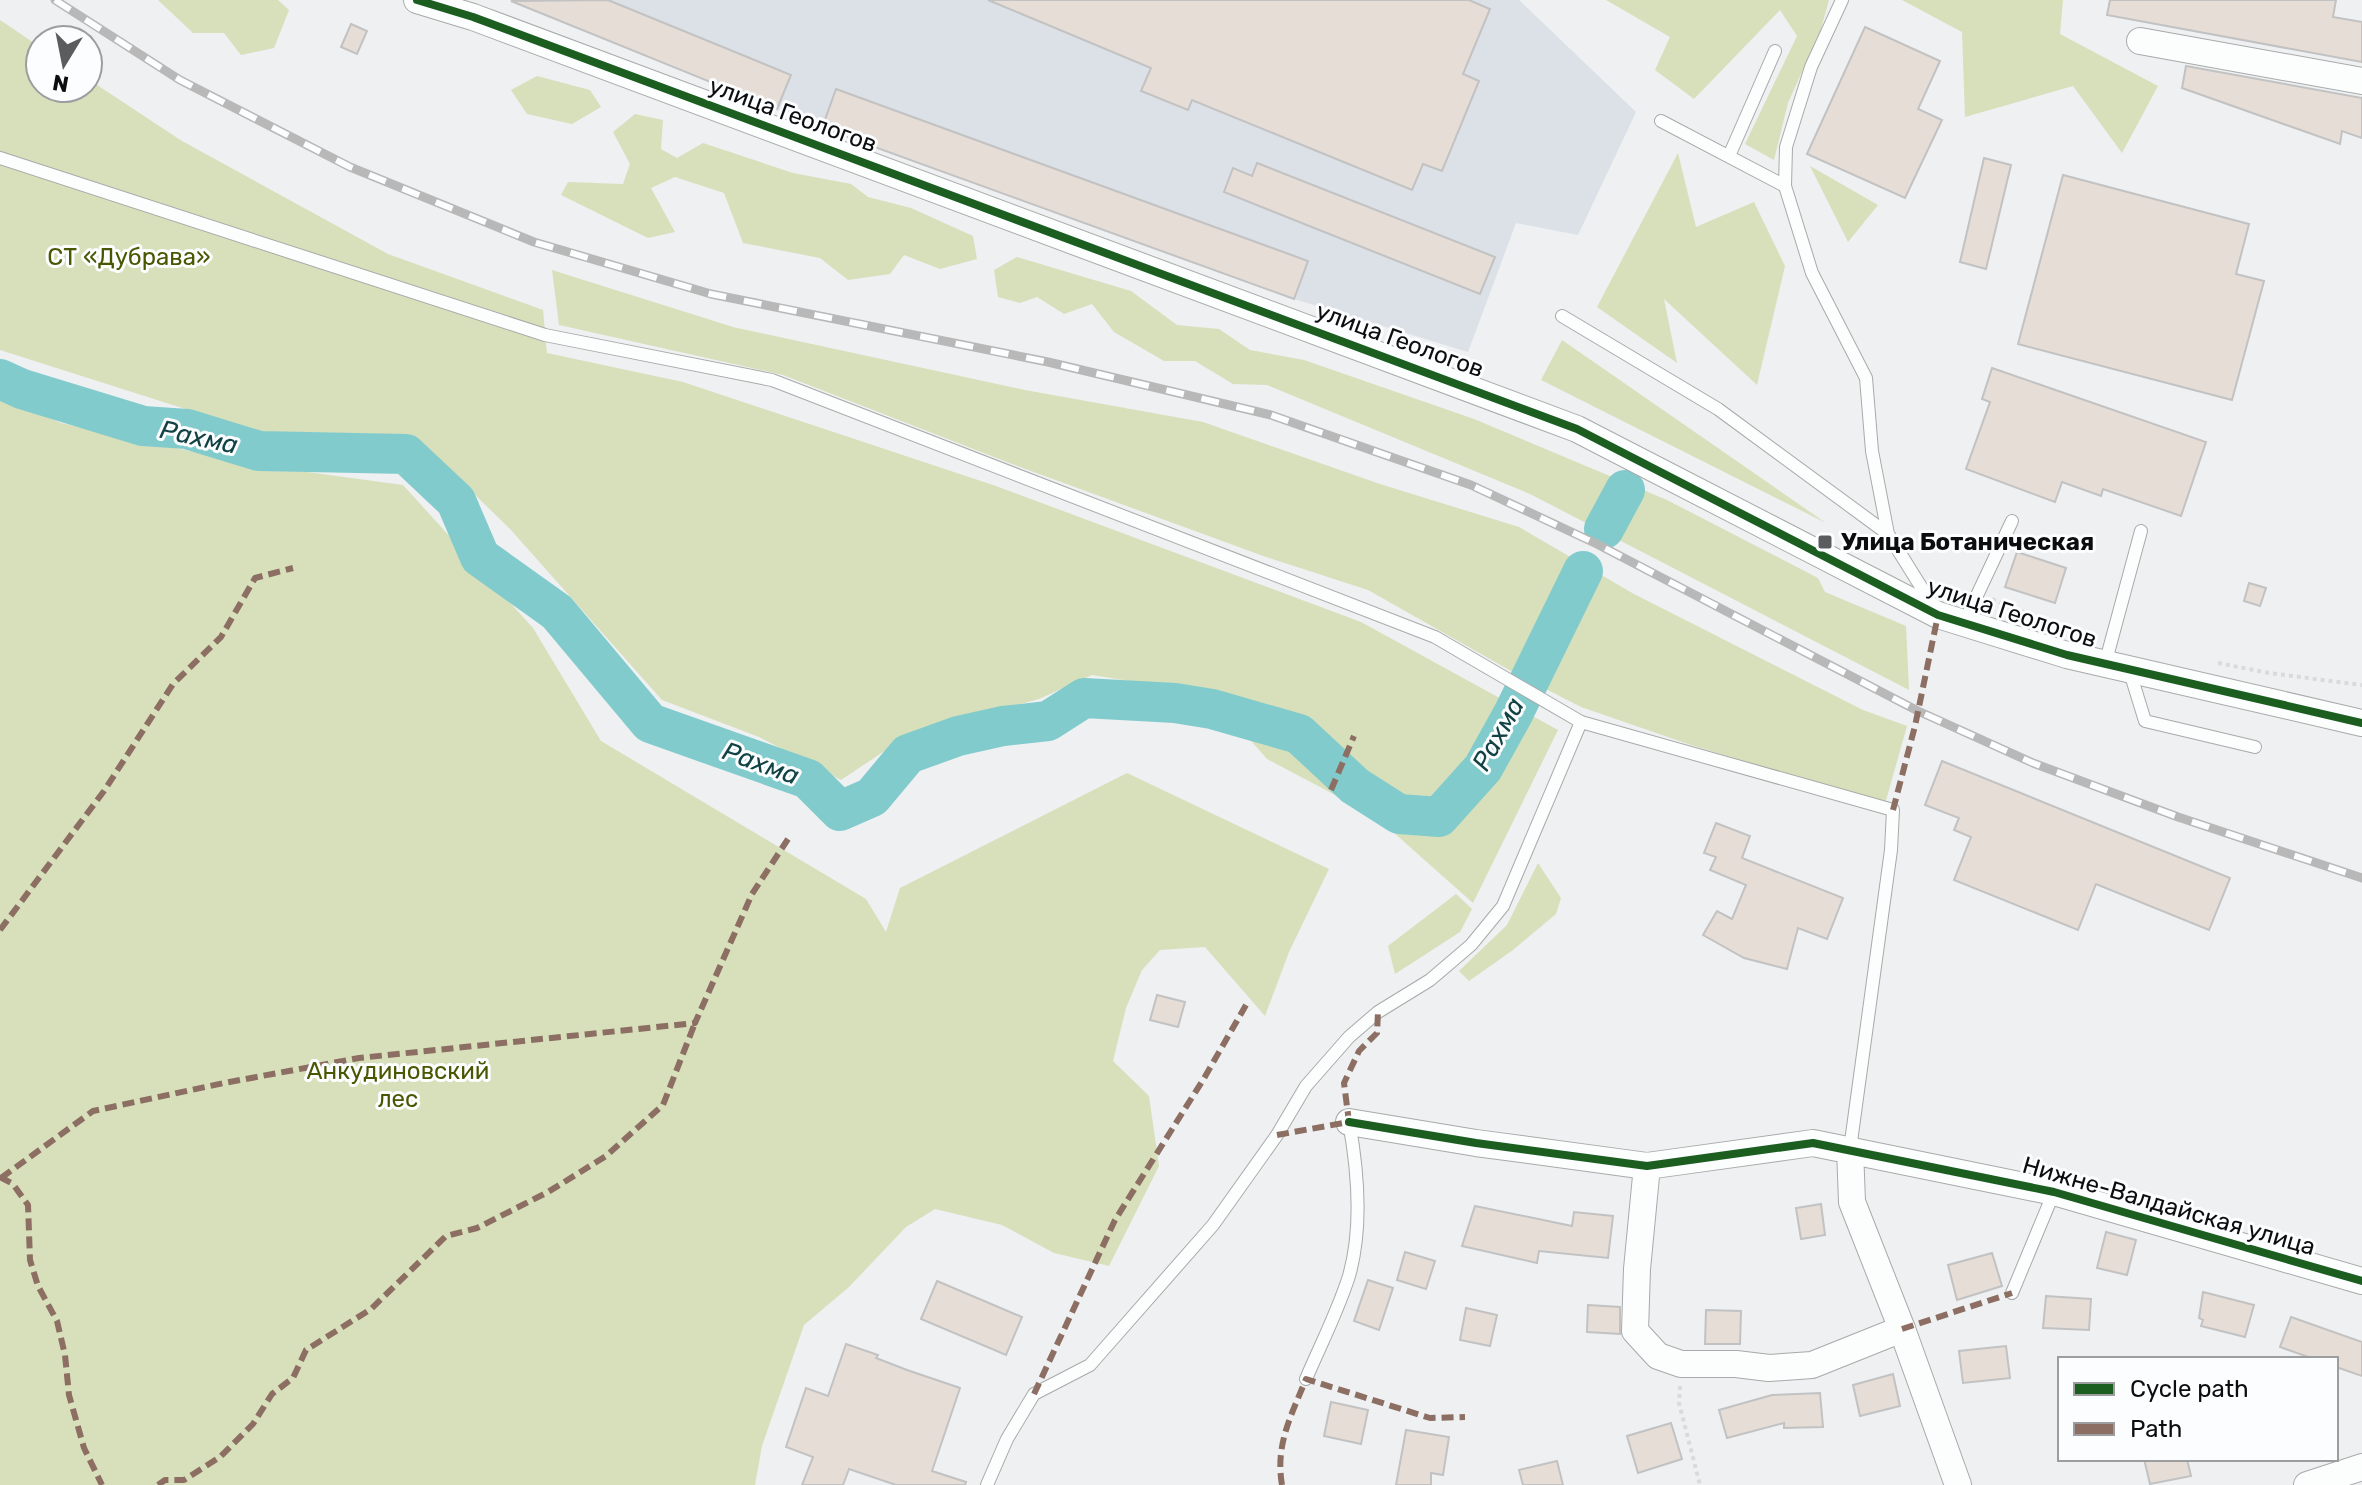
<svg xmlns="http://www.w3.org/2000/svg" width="2362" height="1485" font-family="Rubik,sans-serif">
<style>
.built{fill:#dbe1e6}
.green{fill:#d7e0bb}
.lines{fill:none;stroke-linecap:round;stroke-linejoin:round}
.river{stroke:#82cbcd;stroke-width:40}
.building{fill:#e5ddd6;stroke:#c2c2c3;stroke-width:2}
.service-casing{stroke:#a8aaaa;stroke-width:14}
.minor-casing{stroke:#a8aaaa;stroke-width:28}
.path{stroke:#dadada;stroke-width:4;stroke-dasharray:4 4;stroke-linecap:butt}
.service{stroke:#fcfdfd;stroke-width:12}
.minor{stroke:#fcfdfd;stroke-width:26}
.rail-casing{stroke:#b8b8b8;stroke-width:9}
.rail{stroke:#fbfdff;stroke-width:6;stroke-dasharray:18;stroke-linecap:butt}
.quiet{stroke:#8d6e63;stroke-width:6;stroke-dasharray:12 6;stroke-linecap:butt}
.cycleway-casing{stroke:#fbfdff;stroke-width:13}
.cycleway{stroke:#1b5e20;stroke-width:8}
.poi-dot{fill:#5b5c5e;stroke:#fbfdff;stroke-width:3}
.labels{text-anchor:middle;stroke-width:6;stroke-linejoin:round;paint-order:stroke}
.street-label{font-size:24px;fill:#0c0d0e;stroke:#fbfdff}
.park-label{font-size:24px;fill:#4b5600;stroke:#fbfdff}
.poi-label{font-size:24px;font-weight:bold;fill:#0c0d0e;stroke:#fbfdff;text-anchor:start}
.water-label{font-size:26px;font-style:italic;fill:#124243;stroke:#fbfdff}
</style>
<rect width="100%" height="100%" fill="#eef0f2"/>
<polygon class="built" points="510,0 1519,0 1636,112 1578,235 1516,223 1468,352 1294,299 822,128"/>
<g class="green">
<polygon points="158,0 278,0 289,10 274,48 241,55 224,33 193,33"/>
<polygon points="1606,0 1829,0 1821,29 1788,103 1774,160 1745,144 1797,36 1780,10 1694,99 1655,70 1670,37"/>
<polygon points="1902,0 2063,0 2060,34 2158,86 2122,153 2073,86 1965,117 1962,32"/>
<polygon points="0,20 40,47 40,88 88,88 88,79 182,141 388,254 543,310 547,353 683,382 996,486 1361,622 1558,730 1473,903 1375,816 1267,759 1210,694 1092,675 1039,699 910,734 841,780 759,737 662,700 511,530 421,442 261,433 0,350"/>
<polygon points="537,76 590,90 601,107 572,124 527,114 511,90"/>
<polygon points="635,114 663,120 661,149 677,158 703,143 793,173 851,184 868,197 911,208 973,236 977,259 940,269 904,255 890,274 848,280 820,258 743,243 724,193 675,177 651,188 675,232 648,238 561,195 568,182 623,184 630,164 613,132"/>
<polygon points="1678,153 1696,227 1754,202 1785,266 1757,385 1664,299 1677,363 1597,307"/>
<polygon points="1810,166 1878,205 1848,242"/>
<polygon points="1017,257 1131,291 1177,325 1219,329 1250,350 1304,360 1474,419 1667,500 1818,578 1825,592 1906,626 1909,690 1530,494 1267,385 1233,384 1195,361 1164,361 1114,332 1092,304 1064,314 1037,297 1020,303 998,297 994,270"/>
<polygon points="552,270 733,327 1025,390 1203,422 1380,484 1519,527 1634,594 1863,710 1907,726 1885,804 1691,745 1581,707 1511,671 1368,590 1266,557 1012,464 783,375 559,325"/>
<polygon points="1562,340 1826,523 1541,380"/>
<polygon points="0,397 61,423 249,464 403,485 533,628 601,741 866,899 886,932 900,888 1127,773 1329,869 1289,952 1265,1016 1205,947 1160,950 1142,970 1126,1008 1113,1061 1149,1096 1159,1166 1109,1266 1054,1253 1002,1225 935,1209 906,1227 849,1287 804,1325 762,1446 755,1485 0,1485"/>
<polygon points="1538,863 1561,898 1556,914 1513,950 1469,981 1459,971 1507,925"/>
<polygon points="1456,894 1472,909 1460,932 1395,974 1388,946"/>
</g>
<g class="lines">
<g class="river">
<polyline points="0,379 22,389 143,426 187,429 259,451 406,454 456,501 480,557 557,612 650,723 808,779 840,811 872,797 908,754 958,736 1003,726 1048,721 1084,698 1175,703 1212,709 1299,734 1355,786 1399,814 1439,817 1483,768 1513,714 1583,571"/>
<polyline points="1604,529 1625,490"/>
</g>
</g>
<g class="building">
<polygon points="608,0 791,75 777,109 511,1"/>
<polygon points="988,0 1469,0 1490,9 1463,74 1479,81 1442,171 1423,164 1412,190 1192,100 1188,110 1141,91 1151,68"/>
<polygon points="2110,0 2336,0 2333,17 2362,22 2362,62 2107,15"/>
<polygon points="351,24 367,31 357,54 341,47"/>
<polygon points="1865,27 1940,61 1918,109 1942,120 1905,198 1807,154"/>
<polygon points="2186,66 2362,98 2362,138 2342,131 2340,144 2182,88"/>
<polygon points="836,89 1308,261 1294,299 822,128"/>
<polygon points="1984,158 2011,165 1986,269 1960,262"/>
<polygon points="1257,163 1495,257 1480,294 1224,192 1233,168 1252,176"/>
<polygon points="2063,175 2249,224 2236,274 2264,281 2232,400 2018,344"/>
<polygon points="1992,368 2206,442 2181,516 2103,489 2101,496 2062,482 2055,502 1966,469 1990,402 1982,399"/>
<polygon points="2017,552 2066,568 2055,603 2005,587"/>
<polygon points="2249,583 2266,588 2260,606 2244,601"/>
<polygon points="1942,761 2230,878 2209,930 2096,884 2078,930 1954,880 1971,837 1954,830 1959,818 1925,805"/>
<polygon points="1716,823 1750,836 1742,858 1843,898 1827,939 1798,928 1787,969 1744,958 1703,935 1717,911 1732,919 1746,885 1710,870 1716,857 1704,853"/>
<polygon points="1157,995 1185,1002 1178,1027 1150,1020"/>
<polygon points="1821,1204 1825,1235 1801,1239 1796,1208"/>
<polygon points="1475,1206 1572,1226 1574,1212 1613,1216 1608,1258 1539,1251 1537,1263 1462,1246"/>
<polygon points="2106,1232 2136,1240 2127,1275 2097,1268"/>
<polygon points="1405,1252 1435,1261 1426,1289 1397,1280"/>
<polygon points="1992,1253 2002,1286 1957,1300 1948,1265"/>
<polygon points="1368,1280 1393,1288 1379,1330 1354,1321"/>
<polygon points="937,1281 1022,1317 1006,1355 921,1319"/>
<polygon points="2203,1292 2254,1305 2245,1337 2201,1326 2203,1320 2199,1318"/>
<polygon points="2046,1296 2091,1299 2089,1330 2043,1328"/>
<polygon points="1588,1305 1620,1307 1620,1334 1587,1332"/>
<polygon points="1466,1308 1497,1315 1490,1346 1460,1340"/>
<polygon points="1706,1310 1741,1311 1740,1344 1705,1344"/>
<polygon points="2291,1317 2362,1342 2362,1376 2336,1367 2336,1359 2314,1359 2280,1347"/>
<polygon points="846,1344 878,1355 876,1358 907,1370 960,1388 932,1471 966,1482 965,1485 896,1485 849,1469 843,1485 802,1485 813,1457 786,1447 806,1388 828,1396"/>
<polygon points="2006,1346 2010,1378 1963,1383 1959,1351"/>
<polygon points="1893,1374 1900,1406 1860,1416 1853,1385"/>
<polygon points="1820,1393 1823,1427 1784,1428 1784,1423 1727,1438 1719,1410 1772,1395"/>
<polygon points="1331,1402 1368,1410 1361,1444 1324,1436"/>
<polygon points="1671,1423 1682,1459 1638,1473 1627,1436"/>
<polygon points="1406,1430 1449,1437 1443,1475 1431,1473 1431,1485 1396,1485"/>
<polygon points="2144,1459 2187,1459 2191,1476 2150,1484"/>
<polygon points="1557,1461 1563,1485 1523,1485 1519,1470"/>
</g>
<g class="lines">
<defs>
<g id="service">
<polyline points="1842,0 1811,67 1786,147 1785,186 1812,273 1866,378 1872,451 1888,534 1933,606"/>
<polyline points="1661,121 1785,186"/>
<polyline points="1729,156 1775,51"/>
<polyline points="0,158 545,335 772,380 1435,637 1581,722 1893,810 1891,850 1850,1149"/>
<polyline points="1562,316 1718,409 1888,534"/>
<polyline points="1964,623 2012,521"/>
<polyline points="2105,664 2141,531"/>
<polyline points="2129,669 2145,721 2255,747"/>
<polyline points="2012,1293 2054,1192"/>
<path d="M1306,1379C1320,1346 1338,1311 1349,1276C1363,1227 1358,1171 1349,1122"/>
<polyline points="987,1485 1007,1439 1034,1394 1090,1365 1213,1225 1277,1135 1306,1086 1349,1037 1378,1012 1430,980 1471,945 1503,906 1581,722"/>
</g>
<g id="minor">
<polyline points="417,0 473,17 1577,429 1938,615 2067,655 2362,723"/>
<polyline points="2140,41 2362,81"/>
<polyline points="1349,1122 1476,1143 1647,1166 1813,1143 2054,1192 2362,1281"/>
<polyline points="1850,1149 1852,1202 1902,1329 1958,1485"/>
<polyline points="1647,1166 1637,1269 1635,1331 1658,1356 1681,1364 1736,1364 1769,1368 1812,1365 1902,1329"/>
<polyline points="2307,1485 2362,1467"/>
</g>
</defs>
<use href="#service" class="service-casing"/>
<use href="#minor" class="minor-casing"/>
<g class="path">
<polyline points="1992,599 2043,620"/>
<polyline points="2218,663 2269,673 2362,685"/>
<polyline points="1680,1386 1679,1403 1700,1485"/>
</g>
<use href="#service" class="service"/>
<use href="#minor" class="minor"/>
<defs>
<polyline id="rail" points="55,0 180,80 350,167 534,242 711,294 1048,362 1271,415 1471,485 1597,544 1918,711 2033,763 2178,817 2362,878"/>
</defs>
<use href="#rail" class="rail-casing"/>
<use href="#rail" class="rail"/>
<g class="quiet">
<polyline points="1331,790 1354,736"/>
<polyline points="1893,810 1915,726 1938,615"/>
<polyline points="0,930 104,791 173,684 221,637 255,578 293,568"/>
<polyline points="1277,1135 1349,1122 1344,1083 1359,1051 1377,1033 1378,1012"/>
<polyline points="0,1177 13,1184 28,1205 30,1260 38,1286 57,1321 65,1355 69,1395 84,1448 102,1485"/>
<polyline points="1,1178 93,1111 224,1083 359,1058 695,1023 752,894 788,839"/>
<polyline points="1902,1329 2012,1293"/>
<polyline points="1034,1394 1115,1220 1203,1080 1246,1005"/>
<polyline points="158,1485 165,1480 184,1480 220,1457 253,1424 272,1394 293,1378 306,1350 371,1309 446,1236 477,1228 548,1192 606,1156 663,1105 695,1023"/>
<path d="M1282,1485C1275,1445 1291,1416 1306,1379L1430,1418L1465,1417"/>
</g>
<defs>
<g id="cycleway">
<polyline points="417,0 473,17 1577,429 1938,615 2067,655 2362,723"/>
<polyline points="1349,1122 1476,1143 1647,1166 1813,1143 2054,1192 2362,1281"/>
</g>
</defs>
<use href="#cycleway" class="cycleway-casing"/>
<use href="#cycleway" class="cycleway"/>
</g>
<rect class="poi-dot" x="1817" y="534" width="16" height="16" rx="4"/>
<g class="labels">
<g class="street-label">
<text transform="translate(793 115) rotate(20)" y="8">улица Геологов</text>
<text transform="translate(1400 340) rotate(20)" y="8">улица Геологов</text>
<text transform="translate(2012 613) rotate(18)" y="8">улица Геологов</text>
<text transform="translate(2169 1206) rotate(16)" y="8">Нижне-Валдайская улица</text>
</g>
<g class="park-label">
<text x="129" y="265">СТ «Дубрава»</text>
<text x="398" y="1079">Анкудиновский<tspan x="398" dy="28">лес</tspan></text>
</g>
<g class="poi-label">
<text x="1841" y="550">Улица Ботаническая</text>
</g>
<g class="water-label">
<text transform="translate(199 437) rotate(12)" y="9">Рахма</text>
<text transform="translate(1498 734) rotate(-61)" y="9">Рахма</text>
<text transform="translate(761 763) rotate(20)" y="9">Рахма</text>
</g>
</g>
<rect x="2058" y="1357" width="280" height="104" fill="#fbfdff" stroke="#9b9d9f" stroke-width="2"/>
<rect x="2074" y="1383" width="40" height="12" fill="#1b5e20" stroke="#9b9d9f" stroke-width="2"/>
<text x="2130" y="1397" font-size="24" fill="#0c0d0e">Cycle path</text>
<rect x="2074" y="1423" width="40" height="12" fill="#8d6e63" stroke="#9b9d9f" stroke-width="2"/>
<text x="2130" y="1437" font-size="24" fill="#0c0d0e">Path</text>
<g transform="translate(64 64) rotate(190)"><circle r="38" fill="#fbfdff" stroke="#9b9d9f" stroke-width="2"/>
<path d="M0-6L14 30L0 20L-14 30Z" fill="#5b5c5e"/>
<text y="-12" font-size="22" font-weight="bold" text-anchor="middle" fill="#0c0d0e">N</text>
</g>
</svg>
